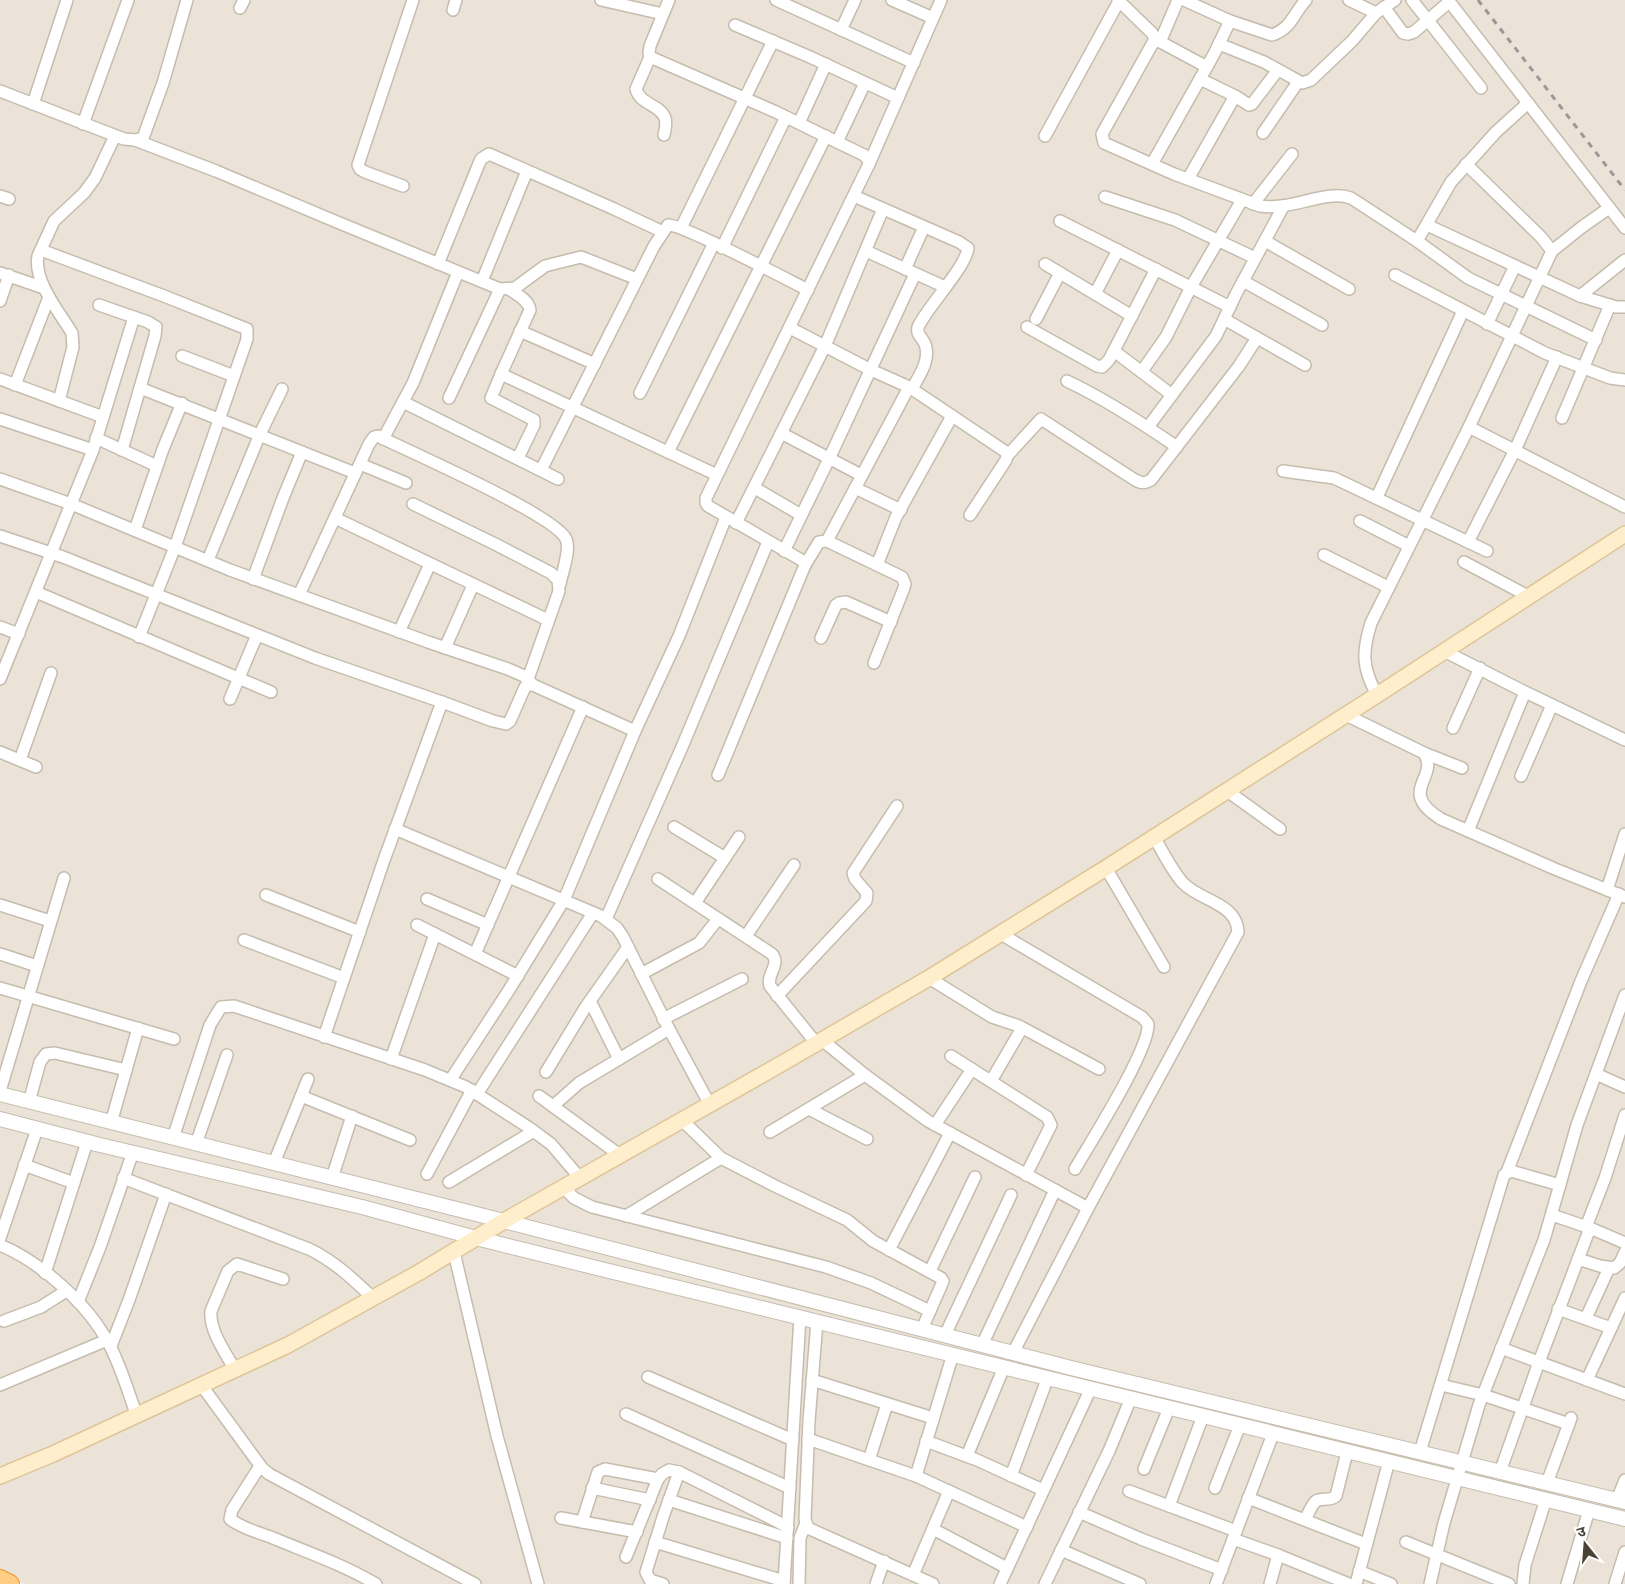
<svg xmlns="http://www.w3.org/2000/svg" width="1625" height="1584" font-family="'Alegreya Sans','Noto Sans Devanagari',sans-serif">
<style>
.residential{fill:#ebe3d8}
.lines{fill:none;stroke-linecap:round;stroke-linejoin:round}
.minor-casing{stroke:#c6bcae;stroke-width:14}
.tertiary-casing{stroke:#c6bcae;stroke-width:16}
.secondary-casing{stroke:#ddc598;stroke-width:18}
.trunk-casing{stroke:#ec962f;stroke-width:20}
.minor{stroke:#fff;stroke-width:11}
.tertiary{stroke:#fff;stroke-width:14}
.secondary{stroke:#ffeecb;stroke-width:15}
.trunk{stroke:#ffce83;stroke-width:18}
.rail{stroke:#999;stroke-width:3;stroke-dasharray:6 6;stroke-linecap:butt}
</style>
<rect width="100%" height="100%" fill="#f6f2ea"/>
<polygon class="residential" points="0,0 1625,0 1625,1584 25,1584 0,1571"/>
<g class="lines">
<defs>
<g id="minor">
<polyline points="601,0 663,14"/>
<polyline points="669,0 650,46 649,53 650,57 776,112 837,142 864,155 868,159 869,164 706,498 706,503 708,506 803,561 805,565 718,775"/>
<polyline points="776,0 914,63"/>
<polyline points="892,0 933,18"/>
<path d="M1118,0L1152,33L1155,39L1102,134L1104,143L1174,174L1260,206C1291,211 1326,189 1351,198L1417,241L1468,278L1596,340"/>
<path d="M1184,0L1230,21L1272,35C1292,28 1293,14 1306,0"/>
<polyline points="1349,0 1376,13"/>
<polyline points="1412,0 1481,88"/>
<polyline points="1448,0 1625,228"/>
<polyline points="1384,7 1403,33 1408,34 1414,32 1449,2"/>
<polyline points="240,8 244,0"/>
<polyline points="453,10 456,0"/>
<polyline points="735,25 810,57 898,98"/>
<polyline points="841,30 855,0"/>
<polyline points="1155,39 1207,67"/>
<polyline points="1160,42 1178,0"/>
<polyline points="1219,44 1264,62 1302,83 1311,80 1352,41 1376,13 1395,0"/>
<path d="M650,57L636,89C640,105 660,104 665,118C667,123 665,130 664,135"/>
<polyline points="1200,79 1235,96 1249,105 1252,104 1278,70"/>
<polyline points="0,91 124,139 135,140 143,138 163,83 187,0"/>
<polyline points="33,104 67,0"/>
<polyline points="799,123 826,64"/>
<polyline points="83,124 128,0"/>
<polyline points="1263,133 1298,82"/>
<polyline points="1045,136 1119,1"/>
<polyline points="135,140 216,171 337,222 500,289 515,288 545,266 581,257 637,279"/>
<polyline points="837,142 865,83"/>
<polyline points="869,164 941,0"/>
<polyline points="1152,164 1214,54 1230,21"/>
<polyline points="1188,179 1235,96"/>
<polyline points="403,186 365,172 360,169 358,165 413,0"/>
<polyline points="0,196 9,199"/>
<path d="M854,196L959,242L968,248C966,267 928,306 918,327C916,335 922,337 925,344C931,360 919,376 912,389"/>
<polyline points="1105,197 1175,220 1255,258"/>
<polyline points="1253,204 1292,154"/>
<polyline points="1060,221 1230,307"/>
<polyline points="1427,225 1580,296 1616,307 1625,307"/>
<polyline points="681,228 773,41"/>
<polyline points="1265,241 1349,289"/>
<polyline points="1417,241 1451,182 1496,132 1528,103"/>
<polyline points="722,248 786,117"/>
<polyline points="41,250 164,296 247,329 247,339 175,547 139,637"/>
<polyline points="866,251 945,287"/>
<polyline points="1552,251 1582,227 1609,208"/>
<polyline points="438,264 478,166 481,159 489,154 612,208 663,232"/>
<polyline points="1045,264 1132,316"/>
<polyline points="905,269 924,227"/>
<polyline points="0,273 44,288"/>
<polyline points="1395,275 1545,353 1610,378 1625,380"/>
<polyline points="482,281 527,171"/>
<polyline points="1243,281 1322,325"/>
<path d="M509,289C516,294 529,300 530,310L501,374L491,398L534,420V425L518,458"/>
<polyline points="1095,294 1118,250"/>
<polyline points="1580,296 1625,260"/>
<polyline points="0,301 9,275"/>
<polyline points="99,305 148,322 156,327 155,336 122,450"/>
<polyline points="1036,319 1060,273"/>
<polyline points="1224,319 1305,365"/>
<polyline points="1487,324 1515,266"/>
<polyline points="1027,327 1097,366 1102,367 1109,360 1156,269"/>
<polyline points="790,328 871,370 909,387 1006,452 1007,456 1006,460 970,515"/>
<polyline points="520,331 595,364"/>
<polyline points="1114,351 1172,395"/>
<polyline points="182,356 234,376"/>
<polyline points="1142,371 1166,337 1191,287 1242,200"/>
<polyline points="501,374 717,475"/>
<polyline points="0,379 103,417"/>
<path d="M1067,381C1105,399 1142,423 1177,447"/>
<polyline points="15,385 49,297"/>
<polyline points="140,388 355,473"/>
<polyline points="640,393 714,243"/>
<polyline points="449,398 500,289"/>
<path d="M59,401L73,347L72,333C60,313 33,281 38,256L54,221L84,193L95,178L115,136"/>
<polyline points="403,402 558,479"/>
<polyline points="1562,418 1610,305"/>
<polyline points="0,419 93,450"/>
<polyline points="1148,427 1216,336 1236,294 1283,207"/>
<polyline points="1469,427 1625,507"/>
<polyline points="781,433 861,475"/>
<polyline points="96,438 157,466"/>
<polyline points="383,439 413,383 458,272"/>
<polyline points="668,452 826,136"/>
<path d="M1007,456L1041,419L1135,480C1141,483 1144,484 1151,480L1239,366L1257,338"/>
<polyline points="360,464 406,483"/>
<path d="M541,470L654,246L668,225C682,224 788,280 808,290"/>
<polyline points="1283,471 1334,478 1487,551"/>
<polyline points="0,479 71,504 230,570 428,642 508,669 524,676 533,685"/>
<polyline points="755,488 801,515"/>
<polyline points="855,488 901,510"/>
<polyline points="1377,497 1463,311"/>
<polyline points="413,504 495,544 551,573 558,580 559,591 528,679"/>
<polyline points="335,518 548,620"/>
<polyline points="1360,521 1409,546"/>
<polyline points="736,523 825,346 883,209"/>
<polyline points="135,530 163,449 182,403"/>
<polyline points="0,536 63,557 315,658 442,702 493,721 506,724 510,721 525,687 528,685 533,685 635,731"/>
<polyline points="827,541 909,387"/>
<polyline points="1468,542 1515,450 1557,357"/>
<polyline points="784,551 829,459 915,274"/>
<polyline points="1324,555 1388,587"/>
<polyline points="208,560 260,434 282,389"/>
<polyline points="1464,562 1528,596"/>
<polyline points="805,565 819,542 827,541 902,577 905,584 904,588 874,663"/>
<polyline points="877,565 896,517 952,416"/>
<polyline points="253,579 283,498 302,452"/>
<polyline points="36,592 271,692"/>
<path d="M299,595L369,444L374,437L378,436C410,452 555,515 566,539C571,549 562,573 560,584"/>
<polyline points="0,627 19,634"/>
<polyline points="399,632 430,564"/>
<polyline points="821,638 836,605 839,603 846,602 891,622"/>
<polyline points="445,648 473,585"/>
<polyline points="1444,651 1525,692 1625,740"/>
<polyline points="0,679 93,450 134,317"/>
<path d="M1377,695C1362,668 1362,652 1371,623L1469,427L1552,251L1541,237L1466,164"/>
<polyline points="230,699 257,635"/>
<path d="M1346,715L1424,753C1440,778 1396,791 1441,819L1555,869L1625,897"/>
<polyline points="1453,728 1480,668"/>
<polyline points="0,752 36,767"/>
<polyline points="1424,753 1462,768"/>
<polyline points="20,760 51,673"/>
<polyline points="1521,776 1552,705"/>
<polyline points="1226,790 1280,829"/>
<polyline points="674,827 725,858"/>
<polyline points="395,829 601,916 617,928 623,937 669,1029 710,1105"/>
<polyline points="1468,831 1525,692"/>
<polyline points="1106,868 1164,967"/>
<path d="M658,879L772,954C781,965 766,974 770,986L816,1043"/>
<polyline points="1607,890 1625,834"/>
<polyline points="266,895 360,932"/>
<polyline points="427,899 488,925"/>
<polyline points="695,903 739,837"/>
<polyline points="0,905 50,921"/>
<polyline points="606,919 682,747 768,542"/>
<polyline points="417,925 518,976"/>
<path d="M1001,934L1142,1017L1148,1024C1150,1049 1090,1143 1075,1169"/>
<polyline points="746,936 794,865"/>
<polyline points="244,940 344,978"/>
<polyline points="0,954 37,966"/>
<polyline points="475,954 583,707"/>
<polyline points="641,974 699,943 718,919"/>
<polyline points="929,978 992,1017 1019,1026 1099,1069"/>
<polyline points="0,988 174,1039"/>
<polyline points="777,996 866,901 867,893 855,879 853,873 897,806"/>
<polyline points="590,1001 619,1059"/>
<polyline points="663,1019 742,979"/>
<polyline points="324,1037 384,860 442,702"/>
<polyline points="822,1040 865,1075 928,1121 1088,1208"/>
<polyline points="951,1056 1047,1117 1051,1125 1026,1175"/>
<polyline points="391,1059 435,934"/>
<polyline points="546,1072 585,1008 628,947"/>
<polyline points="1596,1074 1625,1087"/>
<polyline points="451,1079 509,990 564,900 635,731 679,636 726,517"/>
<polyline points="991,1081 1022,1028"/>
<polyline points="0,1091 64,878"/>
<polyline points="477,1094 593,913"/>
<polyline points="301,1096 410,1140"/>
<polyline points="539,1096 621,1156"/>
<polyline points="29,1102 40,1062 46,1054 55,1053 126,1070"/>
<polyline points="553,1106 579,1083 669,1029"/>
<polyline points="809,1109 867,1139"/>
<polyline points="683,1121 721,1158 775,1186 847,1220 873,1241 941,1278 943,1281 941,1286 922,1329"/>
<polyline points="111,1123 138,1028"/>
<polyline points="935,1125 972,1069"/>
<polyline points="770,1132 865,1075"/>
<polyline points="173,1138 210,1025 221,1007 234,1006 425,1070 466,1087 528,1127 551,1144 580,1178"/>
<polyline points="196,1144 227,1055"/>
<polyline points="274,1163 308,1079"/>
<polyline points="24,1165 74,1183"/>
<polyline points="1507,1172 1581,981 1619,894"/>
<polyline points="427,1174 472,1090"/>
<path d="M123,1178L309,1249C334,1261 353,1279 373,1298"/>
<polyline points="332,1178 352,1116"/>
<polyline points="449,1182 534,1131"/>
<polyline points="563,1187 574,1198 592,1207 826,1267 871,1283 930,1311"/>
<polyline points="1552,1215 1590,1228 1625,1243"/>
<polyline points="626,1216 721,1158"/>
<polyline points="1586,1227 1605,1178 1625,1115"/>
<polyline points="0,1238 37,1129"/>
<path d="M0,1245C41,1262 88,1304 109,1344C121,1366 128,1392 137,1416"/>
<polyline points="889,1250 950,1133"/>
<polyline points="454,1252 497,1436 538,1584"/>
<polyline points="1578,1259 1600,1266 1614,1268 1620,1263 1625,1252"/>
<polyline points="930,1271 975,1177"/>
<polyline points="45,1273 87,1142"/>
<polyline points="78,1302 100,1247 133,1152"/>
<polyline points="1558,1309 1611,1328"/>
<polyline points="1586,1318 1609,1268"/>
<polyline points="4,1321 41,1307 66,1291"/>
<polyline points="817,1321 809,1421 805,1519 807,1526 810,1529 933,1584"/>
<polyline points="945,1335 1011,1195"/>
<polyline points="982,1345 1055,1190"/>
<polyline points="111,1346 129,1300 166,1194"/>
<polyline points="1501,1348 1625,1394"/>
<path d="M1013,1353L1088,1208L1238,932C1237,903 1200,901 1183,883C1172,871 1163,852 1154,837"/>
<path d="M235,1370C226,1353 209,1331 211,1311L228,1271L237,1264L283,1279"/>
<polyline points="648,1377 793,1440"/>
<polyline points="812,1380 933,1418"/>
<polyline points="1587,1380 1625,1298"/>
<polyline points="0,1385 107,1340"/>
<polyline points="1441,1385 1483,1395 1569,1424"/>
<polyline points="202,1386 262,1468 269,1474 475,1584"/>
<polyline points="626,1414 790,1488"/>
<polyline points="808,1439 916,1476 1027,1527"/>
<polyline points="926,1441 977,1460 1043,1490"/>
<polyline points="1420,1452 1504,1175 1511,1171 1560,1185"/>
<polyline points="967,1456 1004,1367"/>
<polyline points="869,1460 887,1404"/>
<path d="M260,1466L232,1510L230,1519C241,1528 260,1533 273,1538C309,1553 342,1564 376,1584"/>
<polyline points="1144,1469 1169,1408"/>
<polyline points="1500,1472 1539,1362 1590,1228"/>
<polyline points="916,1476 953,1354"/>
<polyline points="1011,1476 1048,1377"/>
<polyline points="1547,1483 1571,1418"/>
<polyline points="592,1488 650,1500"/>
<polyline points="1215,1488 1240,1425"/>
<polyline points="1129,1491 1236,1531"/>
<polyline points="1248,1498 1366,1544"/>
<polyline points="669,1500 787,1538"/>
<polyline points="1617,1500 1625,1480"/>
<polyline points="1169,1506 1203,1416"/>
<polyline points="1079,1512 1141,1539 1222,1570"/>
<polyline points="561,1518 637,1532"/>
<path d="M1305,1520C1308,1515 1311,1505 1316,1501C1322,1497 1329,1502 1336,1496L1347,1452"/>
<polyline points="582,1522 598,1472 605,1469 658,1479"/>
<polyline points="933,1529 1007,1568"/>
<polyline points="1233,1539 1278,1555 1349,1584"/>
<polyline points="655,1542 784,1581"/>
<polyline points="1406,1542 1509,1584"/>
<polyline points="1061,1550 1140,1584"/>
<polyline points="626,1557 658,1479 662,1474 669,1470 679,1472 788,1527"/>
<polyline points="1359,1571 1391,1584"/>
<polyline points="913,1575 949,1491"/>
<polyline points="663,1584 650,1580 646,1572 663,1517 679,1472"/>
<polyline points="784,1584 800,1317"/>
<polyline points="799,1584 800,1538 806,1523"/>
<polyline points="876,1584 884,1561"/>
<polyline points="1000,1584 1091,1388"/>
<polyline points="1045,1584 1109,1451 1131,1398"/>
<polyline points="1216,1584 1273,1434"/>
<polyline points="1270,1584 1278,1555"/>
<polyline points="1356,1584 1389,1461"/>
<polyline points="1430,1584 1444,1523 1479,1405 1544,1240 1577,1125 1625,995"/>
<polyline points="1523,1584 1525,1565 1546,1499"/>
<polyline points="1567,1584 1589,1510"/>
<polyline points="1615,1584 1625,1552"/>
</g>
<g id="tertiary">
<polyline points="0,1094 504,1221 1071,1368 1625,1502"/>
<polyline points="0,1119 96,1144 362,1207 476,1238 605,1270 1625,1519"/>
</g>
<polyline id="secondary" points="0,1476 53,1454 288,1345 418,1273 504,1221 774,1068 929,978 1106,868 1377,695 1625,534"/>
<polyline id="trunk" points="0,1579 10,1584"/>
</defs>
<use href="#minor" class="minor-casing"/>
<use href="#tertiary" class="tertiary-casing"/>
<use href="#secondary" class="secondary-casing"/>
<use href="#trunk" class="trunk-casing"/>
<use href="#minor" class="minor"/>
<use href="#tertiary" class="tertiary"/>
<use href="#secondary" class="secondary"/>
<use href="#trunk" class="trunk"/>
<polyline class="rail" points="1478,0 1625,190"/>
</g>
<g transform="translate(1585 1544) rotate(343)" stroke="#ffffff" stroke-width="4" paint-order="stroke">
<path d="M0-4L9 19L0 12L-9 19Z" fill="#4b4237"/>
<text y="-8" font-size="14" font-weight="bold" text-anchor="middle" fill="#4b4237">उ</text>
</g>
</svg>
